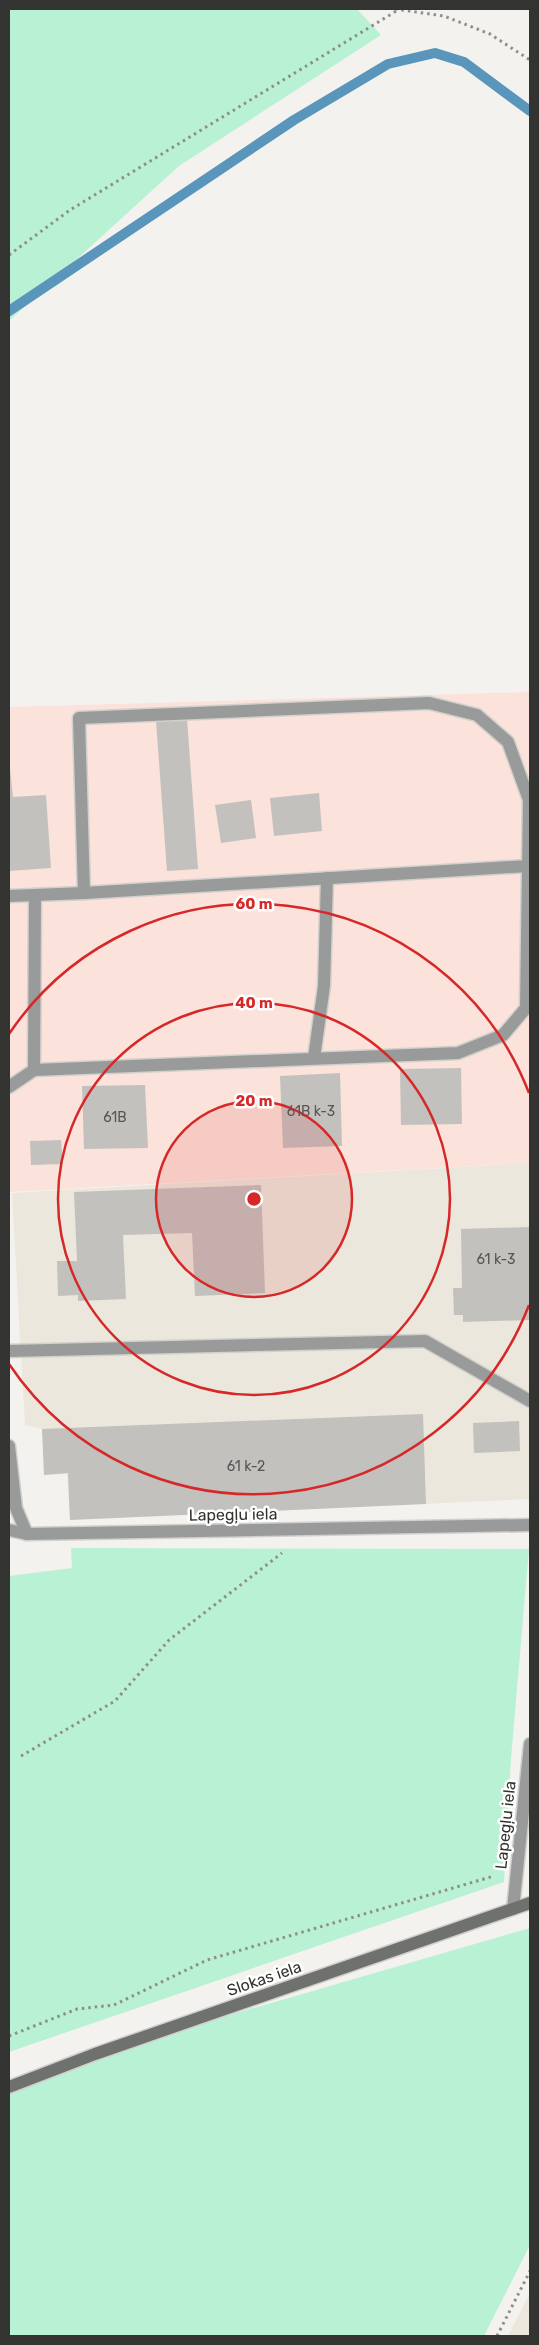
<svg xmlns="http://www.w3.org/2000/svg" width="539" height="2345" font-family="Rubik,sans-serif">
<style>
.built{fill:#ece7dc}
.industrial{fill:#fbe2da}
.green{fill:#b9f1d4}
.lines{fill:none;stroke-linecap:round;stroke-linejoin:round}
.stream{stroke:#5a95bc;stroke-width:10}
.building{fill:#c3c1bd}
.service-casing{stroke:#d1d0cc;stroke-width:15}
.minor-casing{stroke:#d1d0cc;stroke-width:15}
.secondary-casing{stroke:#d1d0cc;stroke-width:15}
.path{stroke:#8f8e8b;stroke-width:3;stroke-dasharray:2.5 4;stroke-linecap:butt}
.service{stroke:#999b9a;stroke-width:12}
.minor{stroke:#999b9a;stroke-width:12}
.secondary{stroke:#6f716f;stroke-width:12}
.ring{fill:none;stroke:#d62828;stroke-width:2.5}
.labels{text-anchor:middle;stroke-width:5;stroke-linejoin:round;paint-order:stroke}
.number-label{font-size:14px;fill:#575654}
.street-label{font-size:16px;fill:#333331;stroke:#fff}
.centre{fill:#d62828;stroke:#fff;stroke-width:2.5}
.ring-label{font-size:15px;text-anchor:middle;font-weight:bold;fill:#d62828;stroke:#fff;stroke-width:5;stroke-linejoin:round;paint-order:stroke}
</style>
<rect width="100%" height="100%" fill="#f4f2ee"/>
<g class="built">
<polygon points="530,1163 530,1499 70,1520 67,1474 44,1475 42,1429 25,1425 12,1193"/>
<polygon points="530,2293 530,2336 508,2336"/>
</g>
<polygon class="industrial" points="530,692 530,1163 9,1192 9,707"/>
<g class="green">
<polygon points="9,9 357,9 381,35 179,166 9,321"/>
<polygon points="71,1548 529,1549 511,1759 504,1882 9,2052 9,1576 72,1568"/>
<polygon points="530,1928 530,2245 484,2336 9,2336 9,2087 95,2054"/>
</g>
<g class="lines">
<polyline class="stream" points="9,311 294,120 388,64 435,53 464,62 530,111"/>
</g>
<g class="building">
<polygon points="187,719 198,869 167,871 156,721"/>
<polygon points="9,758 13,797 46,795 51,868 9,871"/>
<polygon points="319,793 322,831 274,836 270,798"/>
<polygon points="251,800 256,838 221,843 215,805"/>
<polygon points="461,1068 462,1124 401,1125 400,1069"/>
<polygon points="340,1073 342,1146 283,1148 280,1076"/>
<polygon points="145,1085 148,1148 84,1149 82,1086"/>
<polygon points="61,1140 63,1164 31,1165 30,1141"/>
<polygon points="261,1185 265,1293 195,1296 192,1233 123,1235 126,1299 78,1301 78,1295 58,1296 57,1261 77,1261 74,1192"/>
<polygon points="530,1227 530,1320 463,1322 463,1315 454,1315 453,1288 462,1288 461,1229"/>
<polygon points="423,1414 426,1504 70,1520 68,1473 44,1475 42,1429"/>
<polygon points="519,1421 520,1451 474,1453 473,1423"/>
</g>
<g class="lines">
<defs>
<g id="service">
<polyline points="9,896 84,893"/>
<polyline points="314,1058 324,986 327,878"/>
<polyline points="34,1070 35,895"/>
<polyline points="9,1087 34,1070 458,1053 503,1035 526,1008 529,800 508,742 477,715 429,703 79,718 84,893 528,866"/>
<polyline points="9,1351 425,1341 530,1401"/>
<polyline points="9,1530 27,1534"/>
</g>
<g id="minor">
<polyline points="9,1446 16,1508 27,1534 530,1525"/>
<polyline points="513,1909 530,1744"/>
</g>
<polyline id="secondary" points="9,2087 95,2054 530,1903"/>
</defs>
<use href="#service" class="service-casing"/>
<use href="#minor" class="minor-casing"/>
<use href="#secondary" class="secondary-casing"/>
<g class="path">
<polyline points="395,9 444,16 490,34 530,60"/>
<polyline points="9,255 70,210 398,10"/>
<polyline points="21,1756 115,1701 169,1640 282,1553"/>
<polyline points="9,2036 77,2009 114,2005 207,1960 494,1876"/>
<polyline points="497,2336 530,2271"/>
</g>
<use href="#service" class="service"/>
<use href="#minor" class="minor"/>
<use href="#secondary" class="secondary"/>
</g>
<circle cx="254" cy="1199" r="98" fill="#d62828" fill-opacity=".12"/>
<g class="ring">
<circle cx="254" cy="1199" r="98"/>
<circle cx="254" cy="1199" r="196"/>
<path d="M529 1305A295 295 0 0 1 9 1364M9 1034A295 295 0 0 1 529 1093"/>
</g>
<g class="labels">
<g class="number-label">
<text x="311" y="1116">61B k-3</text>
<text x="115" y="1122">61B</text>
<text x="496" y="1264">61 k-3</text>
<text x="246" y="1471">61 k-2</text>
</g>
<g class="street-label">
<text transform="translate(233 1514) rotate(-1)" y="6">Lapegļu iela</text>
<text transform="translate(505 1825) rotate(-84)" y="6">Lapegļu iela</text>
<text transform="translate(264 1978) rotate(-19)" y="6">Slokas iela</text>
</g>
</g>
<circle cx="254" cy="1199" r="8" class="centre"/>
<g class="ring-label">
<text x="254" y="909">60 m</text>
<text x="254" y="1008">40 m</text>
<text x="254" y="1106">20 m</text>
</g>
<rect width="539" height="2345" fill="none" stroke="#333331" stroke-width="20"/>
</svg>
